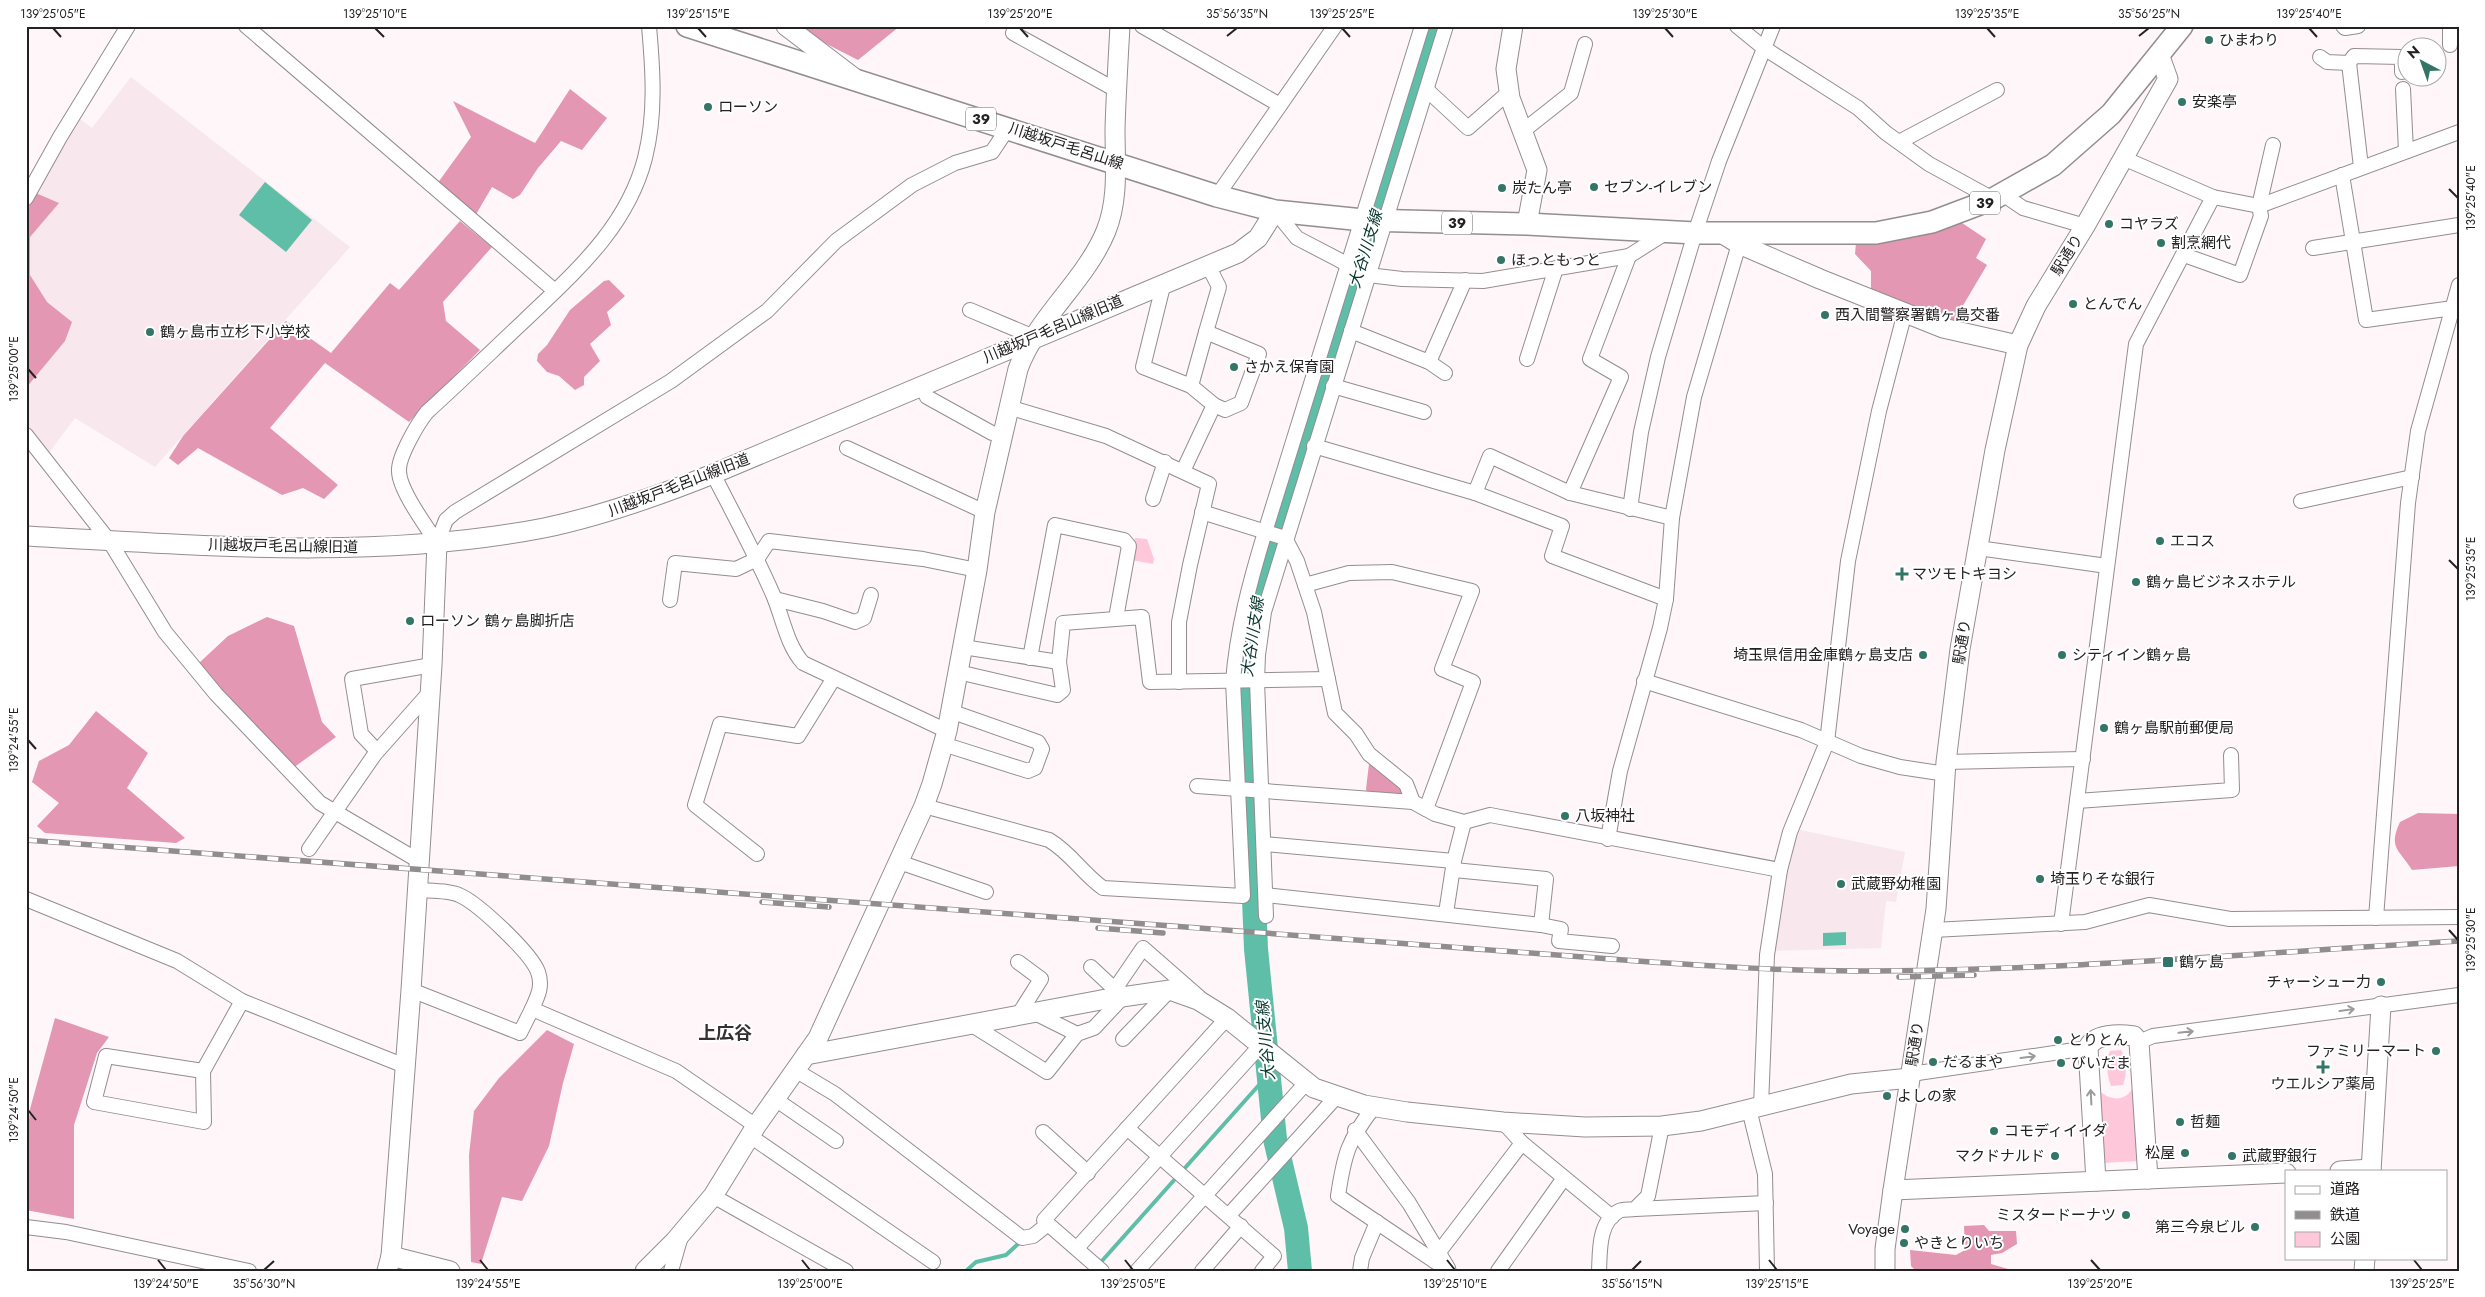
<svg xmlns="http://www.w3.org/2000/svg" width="2485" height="1297" font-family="Jost,'Noto Sans JP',sans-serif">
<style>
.built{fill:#f8e7ec}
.green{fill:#ffc8da}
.forest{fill:#e497b2}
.water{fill:#5ebea7}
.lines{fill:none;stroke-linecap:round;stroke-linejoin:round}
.stream{stroke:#5ebea7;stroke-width:4}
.river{stroke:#5ebea7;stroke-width:24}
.street-casing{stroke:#948d8f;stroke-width:16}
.secondary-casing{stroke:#948d8f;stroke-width:21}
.primary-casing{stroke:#948d8f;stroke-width:24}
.street{stroke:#fff;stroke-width:14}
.secondary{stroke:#fff;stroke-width:19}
.primary{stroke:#fff;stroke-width:21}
.rail-casing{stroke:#918c8d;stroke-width:5.5}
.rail{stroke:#fff;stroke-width:4;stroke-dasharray:11;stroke-linecap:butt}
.oneway{stroke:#9c9b9c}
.ticks{fill:none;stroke:#242122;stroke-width:2}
.poi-dot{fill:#337566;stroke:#fff;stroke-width:2}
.labels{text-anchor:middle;stroke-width:4;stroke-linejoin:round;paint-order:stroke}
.shield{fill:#fff;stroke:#666464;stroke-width:1}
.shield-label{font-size:14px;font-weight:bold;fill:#242122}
.poi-label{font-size:15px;fill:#242122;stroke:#fff;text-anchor:start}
.street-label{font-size:15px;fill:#242122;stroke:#fff}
.water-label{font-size:16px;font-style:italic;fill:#06352b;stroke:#fff}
.quarter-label{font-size:18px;font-weight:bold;fill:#363032;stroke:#fff}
.neatline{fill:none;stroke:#242122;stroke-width:2}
.ticks-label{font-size:12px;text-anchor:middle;fill:#242122}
</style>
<rect width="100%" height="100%" fill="#fef6f8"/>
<g class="built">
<polygon points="131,77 350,247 155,467 75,418 48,454 26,429 26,202 76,116 92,128"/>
<polygon points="1796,829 1905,852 1896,902 1886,901 1881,948 1772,951"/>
</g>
<g class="green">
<polygon points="1135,538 1147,539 1154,559 1153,564 1131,560"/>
<path d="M2121,1050C2127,1059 2127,1075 2123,1085L2111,1086C2107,1076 2105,1060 2110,1051Z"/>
<path d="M2134,1086L2140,1161L2101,1163L2097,1089C2110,1101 2125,1103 2134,1086Z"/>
</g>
<g class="forest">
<polygon points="797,26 900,26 858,60 803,32"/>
<polygon points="570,89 607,118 582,150 561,141 538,168 520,195 513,199 492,187 475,216 437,184 471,137 453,101 535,143"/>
<polygon points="26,194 38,194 59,203 30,237 30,275 47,302 72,322 65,341 26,388"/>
<polygon points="460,221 492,247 443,302 446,321 480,350 409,422 325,363 270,428 338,485 324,499 303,488 282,495 198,448 178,465 169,458 183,436 286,321 331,353 390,283 399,290"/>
<polygon points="1959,221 1986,239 1976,258 1987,265 1952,324 1871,292 1871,271 1855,254 1856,243"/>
<polygon points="609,280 625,296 607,312 611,325 590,344 600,361 584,377 584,385 575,390 559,376 547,372 537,361 538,354 547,345 570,310 604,281"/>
<polygon points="267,617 294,626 322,722 336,737 293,768 215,685 199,663 228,636"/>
<polygon points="96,711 148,753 127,788 185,838 176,843 45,833 37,826 59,803 32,782 39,761 69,745"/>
<polygon points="1374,762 1387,772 1407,795 1368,796 1366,789 1369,764"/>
<path d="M2418,813L2459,814V866L2412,870C2399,849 2388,848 2400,822Z"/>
<polygon points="55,1018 109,1037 97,1053 74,1125 74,1219 26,1210 26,1151 30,1109"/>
<polygon points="547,1030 574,1044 563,1083 549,1146 522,1201 502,1197 481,1264 471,1262 469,1155 474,1111 499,1078"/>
<polygon points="1984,1225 1989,1231 2016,1231 2017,1244 2002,1253 1991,1255 1991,1264 2015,1271 1916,1271 1911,1266 1910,1250 1956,1255 1965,1250 1964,1226"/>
</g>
<g class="water">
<polygon points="265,182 312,220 286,252 239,215"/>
<polygon points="1846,932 1846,945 1823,946 1823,933"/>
</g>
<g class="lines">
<g class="stream">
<polyline points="1101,1262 1267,1076"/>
<polyline points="966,1271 976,1262 1006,1255 1019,1243"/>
</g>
<polyline class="river" points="1300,1271 1296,1228 1275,1139 1256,949 1245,673 1256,600 1434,26"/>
<defs>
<g id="street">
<polyline points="246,26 555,291"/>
<path d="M649,26C653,71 656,114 645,158C627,228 574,273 524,321C492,351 460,382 427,412C418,423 398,457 399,471C399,490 427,527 437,543L446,520L455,512L671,381L767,311L836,241L912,185L955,163L992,152L1008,128"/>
<polyline points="1142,26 1280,105"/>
<polyline points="1737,26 1764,48 1858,108 1886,133 1929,164 1993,199"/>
<polyline points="2343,26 2345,28 2358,26"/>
<polyline points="2450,26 2450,45"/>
<polyline points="1013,33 1116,90"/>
<polyline points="2320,57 2327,62 2349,63"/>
<polyline points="2403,89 2406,151"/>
<polyline points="1427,90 1468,128 1509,92"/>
<polyline points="1523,131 1571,93 1585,44"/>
<polyline points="1899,142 1997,90"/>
<polyline points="2123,158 2213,197 2259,206 2459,132"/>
<polyline points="2361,167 2349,63 2354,56 2402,57 2402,72"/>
<polyline points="2342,175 2366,320 2453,308"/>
<polyline points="2004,195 2023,208 2085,226"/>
<polyline points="1217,196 1335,26"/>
<polyline points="26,198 60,137 128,26"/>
<polyline points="1275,211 1297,238 1368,275 1402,279 1483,281 1629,256 1667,232"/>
<polyline points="2313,248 2459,225"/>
<polyline points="2184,255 2240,275 2261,216 2259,206 2273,145"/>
<polyline points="1164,282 1143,367 1191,386 1214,405 1225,410 1241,403 1259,354 1206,332 1191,386"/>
<polyline points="970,310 1034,337"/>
<polyline points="1351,331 1429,362 1445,373"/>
<polyline points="1206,332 1219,287 1208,265"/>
<polyline points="1527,359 1556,268"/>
<polyline points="1429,362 1465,280"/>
<polyline points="921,385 927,397 992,433 1002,435"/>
<polyline points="1333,386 1424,412"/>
<polyline points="1008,407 1106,436 1209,484 1190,565 1179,622 1179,682"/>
<polyline points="26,435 110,542 165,632 216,694 320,803 419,861"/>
<polyline points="1314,446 1475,493 1562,526 1552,556 1666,599"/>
<polyline points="847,448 985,512"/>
<polyline points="1183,471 1214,405"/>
<path d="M713,474C734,515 756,555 774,597C783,619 787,645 803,663L947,731"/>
<polyline points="1475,493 1490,456 1570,493 1672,518"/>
<polyline points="1570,493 1621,377 1590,359 1629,256"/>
<polyline points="1153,499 1165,462"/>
<polyline points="2301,501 2412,477"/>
<polyline points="1630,509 1641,432 1658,357 1695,233 1719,161 1773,26"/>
<polyline points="1202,512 1285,538 1297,561 1314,612 1335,713 1356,734 1369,754 1406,784 1413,802 1435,814 1464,822 1490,815 1780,870"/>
<polyline points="1978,548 2107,566"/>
<polyline points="1305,585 1349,573 1392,572 1472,591 1442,669 1473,682 1426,809"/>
<polyline points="775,599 823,611 855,622 864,618 871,595"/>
<polyline points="670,600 675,563 736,569 757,559 769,541 923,559 977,570"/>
<polyline points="963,647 1059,662"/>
<polyline points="1030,658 1055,525 1124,540 1129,546 1116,618"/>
<polyline points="958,672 1057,695 1063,690 1059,662 1063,623 1142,617 1150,682 1328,679"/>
<polyline points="1644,681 1801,730 1861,756 1900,767 1946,774"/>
<polyline points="943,744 1028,771 1035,768 1042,749 1038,742 950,711"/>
<polyline points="377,751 361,734 352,679 432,665"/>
<polyline points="1946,762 2083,759"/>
<polyline points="1197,786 1413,802"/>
<polyline points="2077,801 2232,790 2231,755"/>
<path d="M924,806L1049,840C1071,853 1083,874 1103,888L1243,896L1233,681C1237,630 1250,581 1265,532L1422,26"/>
<polyline points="1608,839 1620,771 1660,628 1666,599 1672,518 1694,397 1739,244"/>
<polyline points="1264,844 1454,861"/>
<polyline points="309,849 375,754 430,692"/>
<polyline points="757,854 695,805 720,724 798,736 834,678"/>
<polyline points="899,862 986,892"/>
<path d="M417,890C430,891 448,890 459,895C478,903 531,953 538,972C543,986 538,996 532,1009L676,1071L756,1126"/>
<polyline points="1266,895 1541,925 1546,879 1454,870"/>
<polyline points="26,899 177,961 242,1001 405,1066"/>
<polyline points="1446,913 1454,861 1464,822"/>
<polyline points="1266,916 1257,681 1258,655 1264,612 1446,26"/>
<polyline points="2376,918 2408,503 2418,431 2459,285"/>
<polyline points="2061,924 2136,344 2213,197"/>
<polyline points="1541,925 1561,929 1559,941 1612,946"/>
<polyline points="1933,930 2085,922 2149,905 2230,919 2459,917"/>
<polyline points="1115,989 1143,948 1199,997"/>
<polyline points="411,990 520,1033 532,1009"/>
<polyline points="1035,1013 1077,1034"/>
<polyline points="1017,1017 1041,979 1018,962"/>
<polyline points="972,1025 1047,1072 1077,1034 1094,1028 1123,997 1091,967"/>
<polyline points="1123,1039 1170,990"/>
<polyline points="2139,1042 2153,1036 2459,995"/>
<polyline points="795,1070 835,1094 1022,1238 1033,1236 1048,1224 1044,1220 1227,1018"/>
<polyline points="203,1071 106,1056 94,1102 204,1122 203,1071 242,1001"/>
<polyline points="1911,1074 2088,1048"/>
<polyline points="775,1099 836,1141"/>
<polyline points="1761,1106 1767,955 1780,870 1790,832 1827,742 1848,561 1879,411 1905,312"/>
<path d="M1374,1107C1348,1140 1344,1155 1338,1196L1449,1271"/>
<polyline points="1749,1109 1765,1174 1767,1271"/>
<polyline points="1503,1122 1522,1143 1612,1217"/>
<polyline points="1127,1128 1274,1256 1262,1271"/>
<polyline points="1355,1130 1409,1203 1448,1268"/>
<polyline points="1043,1132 1088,1173"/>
<polyline points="750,1136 933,1262"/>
<polyline points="713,1196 846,1271"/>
<polyline points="1635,1209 1766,1203"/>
<polyline points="1229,1215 1337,1096"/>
<polyline points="1048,1224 1102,1271"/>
<polyline points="26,1227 66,1232 249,1271"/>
<polyline points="1077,1248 1260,1046"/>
<polyline points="1439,1252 1522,1143"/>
<polyline points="671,1271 681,1236"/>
<polyline points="1137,1271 1306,1083"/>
<polyline points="1202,1271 1241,1226"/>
<polyline points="1360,1271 1362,1258 1377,1222"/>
<polyline points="1498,1271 1564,1178"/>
<path d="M1599,1271C1600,1252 1598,1222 1619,1211C1623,1209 1630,1210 1635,1209L1648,1196L1662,1126"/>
</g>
<g id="secondary">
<polyline points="786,26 853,77"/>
<polyline points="1513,26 1506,69 1510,98 1537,170 1527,224"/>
<polyline points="1721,233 1739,244 1820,279 1943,328 2018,345"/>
<path d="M26,536C198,545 373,561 544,528C602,516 658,496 713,474L1238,253L1258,238L1275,211"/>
<polyline points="806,1055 1101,1000 1170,990 1198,1000 1227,1018 1314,1088 1364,1105 1407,1112 1503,1122 1585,1127 1662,1126 1701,1121 1851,1084 1910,1078"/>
<polyline points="2340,1171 2371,1169"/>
<polyline points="2371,1171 2381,1006"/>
<path d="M2096,1181L2088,1048C2094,1033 2120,1034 2134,1036L2139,1042L2148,1179"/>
<polyline points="1893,1190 2286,1173"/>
<polyline points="391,1256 411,990 432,665 437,543"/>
<polyline points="387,1271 391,1256 450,1271"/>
<path d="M645,1271L675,1241L713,1196L756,1126L818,1038L924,806L932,784L947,731L977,570L985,512L1018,369C1037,317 1085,282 1106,231C1119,199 1115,163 1115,129C1116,95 1118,61 1120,26"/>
<polyline points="1885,1271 1885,1249 1893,1190 1936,909 1946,762 1960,649 1995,450 2018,345 2036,306 2085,226 2168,79 2159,54"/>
<polyline points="2364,1271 2365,1258"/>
</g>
<polyline id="primary" points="687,26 1217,196 1275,211 1363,220 1527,224 1695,233 1876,233 1932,222 1993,199 2053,165 2111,114 2182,26"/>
</defs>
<use href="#street" class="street-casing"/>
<use href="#secondary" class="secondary-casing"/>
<use href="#primary" class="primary-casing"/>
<use href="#street" class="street"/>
<use href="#secondary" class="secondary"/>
<use href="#primary" class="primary"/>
<defs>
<g id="rail">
<path d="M26,840L1637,961C1710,966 1783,971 1856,971C2057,971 2258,953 2459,941"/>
<polyline points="762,902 829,907"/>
<polyline points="1098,928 1163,933"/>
<polyline points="1899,977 1974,975"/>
</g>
</defs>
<use href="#rail" class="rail-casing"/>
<use href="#rail" class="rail"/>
</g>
<defs><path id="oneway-shaft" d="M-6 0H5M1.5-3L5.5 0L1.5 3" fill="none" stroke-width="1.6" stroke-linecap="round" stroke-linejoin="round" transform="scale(1.25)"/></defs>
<g class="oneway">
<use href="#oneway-shaft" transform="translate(2347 1010) rotate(-8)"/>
<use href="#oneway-shaft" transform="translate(2186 1032) rotate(-6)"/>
<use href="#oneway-shaft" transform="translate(2028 1057) rotate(-8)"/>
<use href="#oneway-shaft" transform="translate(2091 1097) rotate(-93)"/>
</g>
<path class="ticks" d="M53,28L61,37M375,28L384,37M698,28L706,37M1020,28L1028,37M1342,28L1350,37M1665,28L1673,37M1987,28L1995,37M2309,28L2317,37M1227,36L1237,28M2139,36L2149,28M2449,189L2458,198M28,369L36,378M2449,560L2458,569M28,740L36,749M2449,930L2458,940M28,1110L36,1120M158,1260L166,1270M480,1260L488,1270M802,1260L810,1270M1125,1260L1133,1270M1447,1260L1455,1270M1769,1260L1777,1270M2091,1260L2100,1270M2414,1260L2422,1270M264,1270L274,1261M1632,1270L1641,1261"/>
<g class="poi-dot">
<circle cx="2209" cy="40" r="5"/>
<circle cx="2182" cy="102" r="5"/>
<circle cx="708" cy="107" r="5"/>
<circle cx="1594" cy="187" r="5"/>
<circle cx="1502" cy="188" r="5"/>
<circle cx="2109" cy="224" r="5"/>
<circle cx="2161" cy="243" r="5"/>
<circle cx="1501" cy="260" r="5"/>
<circle cx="2073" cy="304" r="5"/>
<circle cx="1825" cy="315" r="5"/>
<circle cx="150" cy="332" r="5"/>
<circle cx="1234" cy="367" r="5"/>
<circle cx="2160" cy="541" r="5"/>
<path d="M1899.5 566.5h5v5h5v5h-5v5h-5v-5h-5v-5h5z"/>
<circle cx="2136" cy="582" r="5"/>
<circle cx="410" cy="621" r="5"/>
<circle cx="1923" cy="655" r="5"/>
<circle cx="2062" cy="655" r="5"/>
<circle cx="2104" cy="728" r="5"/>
<circle cx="1565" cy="816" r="5"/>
<circle cx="2040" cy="879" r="5"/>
<circle cx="1841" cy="884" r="5"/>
<rect x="2162" y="956" width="12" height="12" rx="2.5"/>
<circle cx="2381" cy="982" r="5"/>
<circle cx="2058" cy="1040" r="5"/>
<circle cx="2436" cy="1051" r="5"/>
<circle cx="1933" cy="1062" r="5"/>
<circle cx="2061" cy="1063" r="5"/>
<path d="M2320.5 1059.5h5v5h5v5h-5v5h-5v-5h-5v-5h5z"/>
<circle cx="1887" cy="1096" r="5"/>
<circle cx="2180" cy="1122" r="5"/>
<circle cx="1994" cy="1131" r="5"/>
<circle cx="2185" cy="1153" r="5"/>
<circle cx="2055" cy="1156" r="5"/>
<circle cx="2232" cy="1156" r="5"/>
<circle cx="2126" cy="1215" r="5"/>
<circle cx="2255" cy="1227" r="5"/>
<circle cx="1905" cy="1229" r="5"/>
<circle cx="1904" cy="1243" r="5"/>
</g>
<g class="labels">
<g class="shield">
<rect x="966" y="107.5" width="30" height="23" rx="4"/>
<rect x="1970" y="191.5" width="30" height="23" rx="4"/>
<rect x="1442" y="211.5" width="30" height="23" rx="4"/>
</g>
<g class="shield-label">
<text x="981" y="124">39</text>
<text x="1985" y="208">39</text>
<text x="1457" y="228">39</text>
</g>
<g class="poi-label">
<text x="2219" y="45">ひまわり</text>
<text x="2192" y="107">安楽亭</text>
<text x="718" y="112">ローソン</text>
<text x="1604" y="192">セブン-イレブン</text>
<text x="1512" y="193">炭たん亭</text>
<text x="2119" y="229">コヤラズ</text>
<text x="2171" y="248">割烹網代</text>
<text x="1511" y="265">ほっともっと</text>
<text x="2083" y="309">とんでん</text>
<text x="1835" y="320">西入間警察署鶴ヶ島交番</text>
<text x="160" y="337">鶴ヶ島市立杉下小学校</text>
<text x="1244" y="372">さかえ保育園</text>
<text x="2170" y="546">エコス</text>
<text x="1912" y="579">マツモトキヨシ</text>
<text x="2146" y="587">鶴ヶ島ビジネスホテル</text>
<text x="420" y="626">ローソン 鶴ヶ島脚折店</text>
<text x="1913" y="660" text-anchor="end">埼玉県信用金庫鶴ヶ島支店</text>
<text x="2072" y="660">シティイン鶴ヶ島</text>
<text x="2114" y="733">鶴ヶ島駅前郵便局</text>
<text x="1575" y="821">八坂神社</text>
<text x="2050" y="884">埼玉りそな銀行</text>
<text x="1851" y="889">武蔵野幼稚園</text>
<text x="2179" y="967">鶴ヶ島</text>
<text x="2371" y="987" text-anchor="end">チャーシュー力</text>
<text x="2068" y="1045">とりとん</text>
<text x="2426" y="1056" text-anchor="end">ファミリーマート</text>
<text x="1943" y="1067">だるまや</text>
<text x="2071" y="1068">びいだま</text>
<text x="2323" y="1089" text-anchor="middle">ウエルシア薬局</text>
<text x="1897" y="1101">よしの家</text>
<text x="2190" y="1127">哲麺</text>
<text x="2004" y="1136">コモディイイダ</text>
<text x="2175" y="1158" text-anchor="end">松屋</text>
<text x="2045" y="1161" text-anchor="end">マクドナルド</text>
<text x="2242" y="1161">武蔵野銀行</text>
<text x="2116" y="1220" text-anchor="end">ミスタードーナツ</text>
<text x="2245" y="1232" text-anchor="end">第三今泉ビル</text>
<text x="1895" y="1234" text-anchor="end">Voyage</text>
<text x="1914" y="1248">やきとりいち</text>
</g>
<g class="street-label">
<text transform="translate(1066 146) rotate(18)" y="5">川越坂戸毛呂山線</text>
<text transform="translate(2067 255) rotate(-58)" y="5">駅通り</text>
<text transform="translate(1053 329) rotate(-23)" y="5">川越坂戸毛呂山線旧道</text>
<text transform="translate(679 485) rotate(-21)" y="5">川越坂戸毛呂山線旧道</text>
<text transform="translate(283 546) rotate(1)" y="5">川越坂戸毛呂山線旧道</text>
<text transform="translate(1962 642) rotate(-81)" y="5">駅通り</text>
<text transform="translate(1915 1044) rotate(-81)" y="5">駅通り</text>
</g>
<g class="water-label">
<text transform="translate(1365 249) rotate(-73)" y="6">大谷川支線</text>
<text transform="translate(1252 637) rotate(-82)" y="6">大谷川支線</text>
<text transform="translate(1265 1041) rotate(-95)" y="6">大谷川支線</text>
</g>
<g class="quarter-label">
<text x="725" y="1039">上広谷</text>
</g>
</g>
<rect width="2485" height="1297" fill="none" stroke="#ffffff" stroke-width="55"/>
<rect x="2285" y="1170" width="162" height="90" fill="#ffffff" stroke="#a7a6a7"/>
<rect x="2295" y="1186" width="25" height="8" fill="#ffffff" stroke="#a7a6a7"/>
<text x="2330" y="1194" font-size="15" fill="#242122">道路</text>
<rect x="2295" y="1211" width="25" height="8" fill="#918c8d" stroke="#a7a6a7"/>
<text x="2330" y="1220" font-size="15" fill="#242122">鉄道</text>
<rect x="2295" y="1232" width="25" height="15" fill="#ffc8da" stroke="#a7a6a7"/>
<text x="2330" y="1244" font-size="15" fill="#242122">公園</text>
<g transform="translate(2422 62) rotate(319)"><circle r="24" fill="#ffffff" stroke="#a7a6a7"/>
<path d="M0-4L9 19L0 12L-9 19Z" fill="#337566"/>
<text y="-8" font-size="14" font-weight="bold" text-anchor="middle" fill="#242122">N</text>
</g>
<rect x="28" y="28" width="2430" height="1242" class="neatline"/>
<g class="ticks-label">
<text x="53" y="18">139°25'05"E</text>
<text x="375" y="18">139°25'10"E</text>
<text x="698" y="18">139°25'15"E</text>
<text x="1020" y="18">139°25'20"E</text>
<text x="1237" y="18">35°56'35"N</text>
<text x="1342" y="18">139°25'25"E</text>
<text x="1665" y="18">139°25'30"E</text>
<text x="1987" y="18">139°25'35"E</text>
<text x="2149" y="18">35°56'25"N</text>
<text x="2309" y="18">139°25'40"E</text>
<text transform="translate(2471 198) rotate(-90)" y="4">139°25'40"E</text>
<text transform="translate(14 369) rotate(-90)" y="4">139°25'00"E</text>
<text transform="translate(2471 569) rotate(-90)" y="4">139°25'35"E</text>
<text transform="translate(14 740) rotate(-90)" y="4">139°24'55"E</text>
<text transform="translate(2471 940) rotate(-90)" y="4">139°25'30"E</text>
<text transform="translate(14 1110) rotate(-90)" y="4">139°24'50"E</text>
<text x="166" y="1288">139°24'50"E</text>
<text x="264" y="1288">35°56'30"N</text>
<text x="488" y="1288">139°24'55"E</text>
<text x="810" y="1288">139°25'00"E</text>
<text x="1133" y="1288">139°25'05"E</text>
<text x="1455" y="1288">139°25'10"E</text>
<text x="1632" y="1288">35°56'15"N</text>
<text x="1777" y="1288">139°25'15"E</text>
<text x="2100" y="1288">139°25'20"E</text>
<text x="2422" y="1288">139°25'25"E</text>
</g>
</svg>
